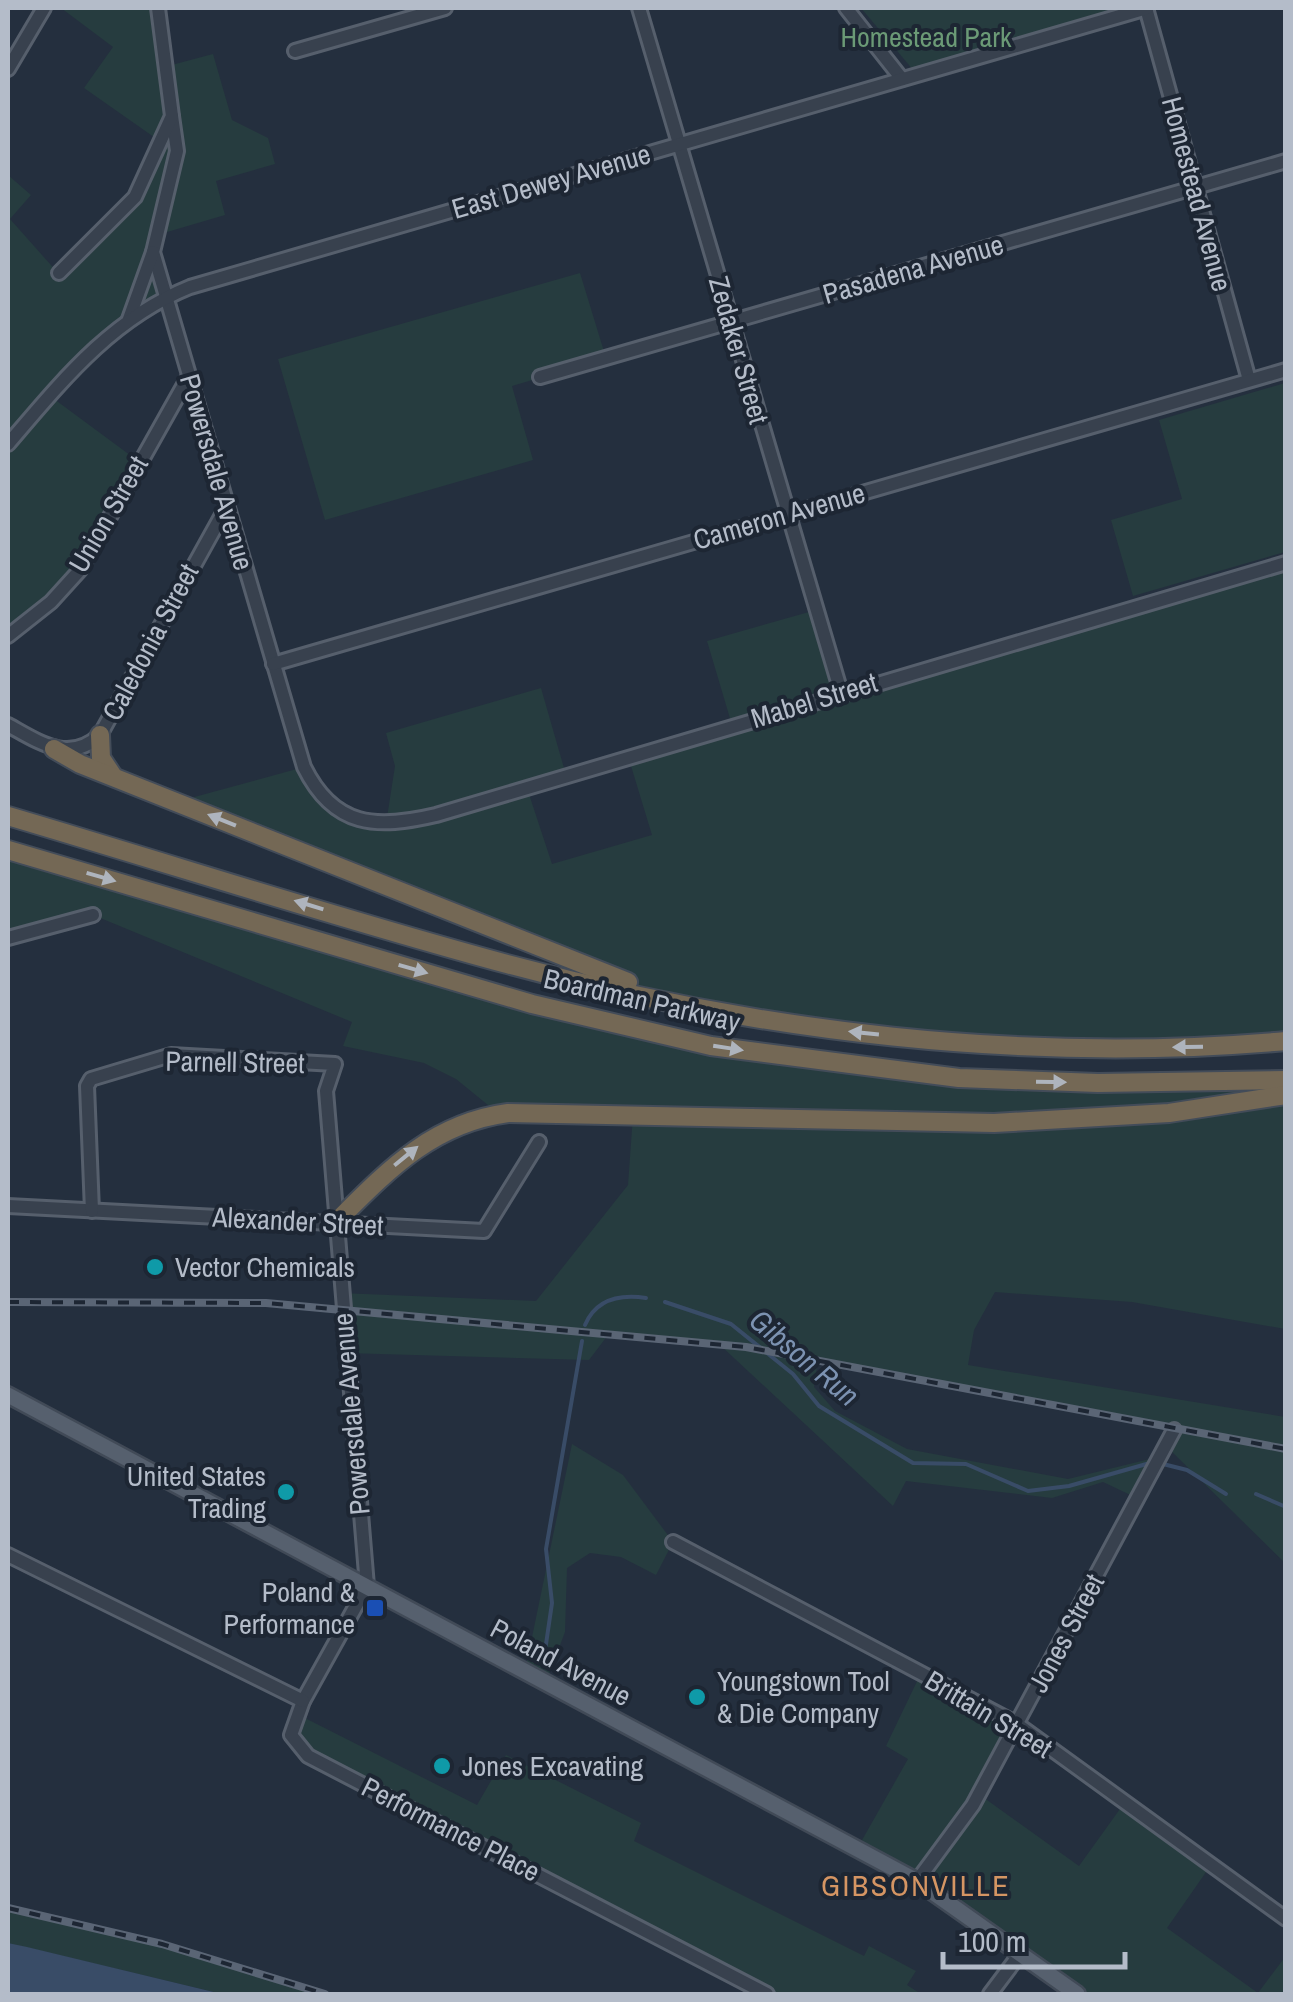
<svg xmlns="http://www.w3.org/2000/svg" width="1293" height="2002" font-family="'Archivo Narrow',sans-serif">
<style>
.green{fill:#263c3f}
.water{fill:#394c67}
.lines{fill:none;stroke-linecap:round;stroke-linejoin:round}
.stream{stroke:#394c67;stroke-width:4}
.minor-casing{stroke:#565f6c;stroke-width:18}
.major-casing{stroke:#414a57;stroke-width:20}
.highway-casing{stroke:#434c59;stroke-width:22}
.minor{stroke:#38414e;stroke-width:12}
.major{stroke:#56606e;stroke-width:15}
.highway{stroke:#746855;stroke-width:18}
.rail-casing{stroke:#5a6575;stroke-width:8}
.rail{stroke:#1d2633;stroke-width:4;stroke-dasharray:11;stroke-linecap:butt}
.oneway{fill:#aeb4bd}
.culture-dot{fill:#0f9aa8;stroke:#1d2633;stroke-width:4}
.transit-dot{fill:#1a4fb4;stroke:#1d2633;stroke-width:4}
.labels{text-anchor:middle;stroke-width:8;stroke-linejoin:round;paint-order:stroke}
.park-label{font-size:28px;fill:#6b9a76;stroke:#1d2633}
.street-label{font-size:28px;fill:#b4bcc9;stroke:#1d2633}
.poi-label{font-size:28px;fill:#b4bcc9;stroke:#1d2633;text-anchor:start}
.water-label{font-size:30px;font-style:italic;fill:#7c92b1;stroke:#1d2633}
.neighbourhood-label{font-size:30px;letter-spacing:2.5px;fill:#d59563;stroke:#1d2633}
</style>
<rect width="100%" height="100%" fill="#242f3e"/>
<g class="green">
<polygon points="61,8 158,8 168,66 213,54 232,120 268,138 275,164 216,181 225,215 157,235 166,297 129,319 50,396 138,461 80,570 8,636 8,175 31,195 10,219 58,273 119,216 161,142 84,88 113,47"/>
<polygon points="861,8 1146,8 914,71"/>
<polygon points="580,273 606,358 512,386 533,460 325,520 278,359"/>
<polygon points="1285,383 1285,552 1133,596 1111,520 1182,499 1159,420"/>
<polygon points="1285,563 1285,1041 1028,1046 704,1007 617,979 176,802 304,767 330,803 386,824 395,766 386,733 541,688 566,775 527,788 552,864 652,835 628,756 732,725 707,641 816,610 841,691"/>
<polygon points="8,850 581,1017 889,1072 1285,1080 1285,1329 1132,1302 995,1292 974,1330 968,1365 1285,1417 1285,1563 1167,1447 1175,1427 818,1360 814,1387 835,1411 907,1449 1068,1479 1162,1456 1139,1499 1103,1482 1052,1498 906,1481 893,1506 719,1344 608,1335 589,1360 345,1353 340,1293 536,1301 628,1185 633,1115 499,1114 456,1079 424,1063 343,1046 352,1022 93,915 8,938"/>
<polygon points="572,1444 623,1475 673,1542 656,1575 621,1557 590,1553 567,1568 565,1632 546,1682 525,1671"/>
<polygon points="921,1673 1017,1724 980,1795 1079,1866 1125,1802 1211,1865 1167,1928 1258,1993 1285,1957 1285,1994 1077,1994 857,1849 908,1759 886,1746"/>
<polygon points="297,1714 477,1805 506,1755 641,1823 634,1841 864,1956 869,1946 916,1971 907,1985 921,1994 767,1994 309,1756 291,1727"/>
<polygon points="8,1908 162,1944 325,1994 222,1994 8,1943"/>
</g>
<polygon class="water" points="8,1943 27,1947 222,1994 8,1994"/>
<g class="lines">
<g class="stream">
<polyline points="665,1302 731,1324 793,1374 819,1406 913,1463 966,1464 1028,1491 1069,1486 1150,1463"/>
<path d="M585,1325C596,1299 619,1294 646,1298"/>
<polyline points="1159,1463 1187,1470 1226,1494"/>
<polyline points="1256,1494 1286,1507"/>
<polyline points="544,1658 552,1603 546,1549 582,1341"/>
</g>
<defs>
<g id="minor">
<polyline points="639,8 841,692"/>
<polyline points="846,8 902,79"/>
<polyline points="1146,8 1249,380"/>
<polyline points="295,51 445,8"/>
<polyline points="8,69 44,8"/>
<path d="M172,116L177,151L153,252L304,767C334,828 377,829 436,815L1286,563"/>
<polyline points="59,273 135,197 172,116 158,8"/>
<polyline points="129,319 153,252"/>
<polyline points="540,377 1286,161"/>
<path d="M8,444C62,381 111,319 190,287L1147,8"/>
<polyline points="8,636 51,602 80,570 189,376"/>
<polyline points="273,664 1286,370"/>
<path d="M8,725C39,742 69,764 100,735L227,506"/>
<polyline points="8,938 93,915"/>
<polyline points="8,1206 484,1231 539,1142"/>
<polyline points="92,1211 87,1086 91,1079 171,1055 335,1064 326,1091 367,1586 303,1701 291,1735 308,1756 767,1994"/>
<polyline points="673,1542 1017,1724 1286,1919"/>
<polyline points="8,1555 303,1701"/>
<polyline points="917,1881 973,1805 1174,1430"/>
<polyline points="990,1994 1020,1954"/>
</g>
<polyline id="major" points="8,1395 917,1881 1077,1994"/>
<g id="highway">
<polyline points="100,735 101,758 113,776"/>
<polyline points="54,749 80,764 628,982"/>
<path d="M8,816C174,865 340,919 507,964C758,1032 1026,1064 1286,1041"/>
<polyline points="8,850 532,1004 711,1046 959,1078 1098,1083 1286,1080"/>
<path d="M335,1223C387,1171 432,1123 508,1113L994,1123L1169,1113L1286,1095"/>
</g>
</defs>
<use href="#minor" class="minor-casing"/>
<use href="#major" class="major-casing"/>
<use href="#highway" class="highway-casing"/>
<use href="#minor" class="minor"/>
<use href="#major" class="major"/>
<use href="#highway" class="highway"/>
<defs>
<g id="rail">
<polyline points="8,1302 266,1303 746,1347 1286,1449"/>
<polyline points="8,1908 162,1944 325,1994"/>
</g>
</defs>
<use href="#rail" class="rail-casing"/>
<use href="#rail" class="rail"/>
</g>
<defs><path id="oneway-solid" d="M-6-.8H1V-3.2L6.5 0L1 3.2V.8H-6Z" transform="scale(2.5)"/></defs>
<g class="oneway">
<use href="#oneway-solid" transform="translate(222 820) rotate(-158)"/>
<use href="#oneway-solid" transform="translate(101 877) rotate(16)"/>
<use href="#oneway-solid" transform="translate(309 905) rotate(-163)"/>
<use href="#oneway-solid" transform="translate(413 969) rotate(16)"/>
<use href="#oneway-solid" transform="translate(864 1033) rotate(-174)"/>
<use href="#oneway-solid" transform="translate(1188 1047) rotate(179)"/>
<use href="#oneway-solid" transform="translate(728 1048) rotate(9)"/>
<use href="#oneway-solid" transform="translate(1051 1082) rotate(1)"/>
<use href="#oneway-solid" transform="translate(406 1156) rotate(-39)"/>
</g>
<g class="culture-dot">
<circle cx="155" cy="1267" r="10"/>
<circle cx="286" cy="1492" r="10"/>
<circle cx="697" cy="1697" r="10"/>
<circle cx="442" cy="1766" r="10"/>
</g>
<rect class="transit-dot" x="365" y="1598" width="20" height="20" rx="5"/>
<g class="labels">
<g class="park-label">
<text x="926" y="47">Homestead Park</text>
</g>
<g class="street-label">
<text transform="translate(551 181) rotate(-16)" y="10">East Dewey Avenue</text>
<text transform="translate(1197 194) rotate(75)" y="10">Homestead Avenue</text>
<text transform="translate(913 269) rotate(-16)" y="10">Pasadena Avenue</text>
<text transform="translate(739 350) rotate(74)" y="10">Zedaker Street</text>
<text transform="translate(217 472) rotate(74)" y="10">Powersdale Avenue</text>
<text transform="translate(108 514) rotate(-60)" y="10">Union Street</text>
<text transform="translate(779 516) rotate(-16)" y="10">Cameron Avenue</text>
<text transform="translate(150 642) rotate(-62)" y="10">Caledonia Street</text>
<text transform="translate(814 700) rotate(-17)" y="10">Mabel Street</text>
<text transform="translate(642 1000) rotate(13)" y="10">Boardman Parkway</text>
<text transform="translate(235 1062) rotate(1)" y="10">Parnell Street</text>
<text transform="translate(298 1221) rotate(3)" y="10">Alexander Street</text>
<text transform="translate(351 1414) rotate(-95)" y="10">Powersdale Avenue</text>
<text transform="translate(1066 1633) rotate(-62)" y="10">Jones Street</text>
<text transform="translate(561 1662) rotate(28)" y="10">Poland Avenue</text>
<text transform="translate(989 1714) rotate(31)" y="10">Brittain Street</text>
<text transform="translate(451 1829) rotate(27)" y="10">Performance Place</text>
</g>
<g class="poi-label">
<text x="175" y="1277">Vector Chemicals</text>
<text x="266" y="1486" text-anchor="end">United States<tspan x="266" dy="32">Trading</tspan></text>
<text x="355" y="1602" text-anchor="end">Poland &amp;<tspan x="355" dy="32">Performance</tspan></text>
<text x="717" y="1691">Youngstown Tool<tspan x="717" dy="32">&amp; Die Company</tspan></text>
<text x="462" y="1776">Jones Excavating</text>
</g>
<g class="water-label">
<text transform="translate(804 1358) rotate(40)" y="10">Gibson Run</text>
</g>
<g class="neighbourhood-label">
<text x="916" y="1896">GIBSONVILLE</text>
</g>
</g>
<rect width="1293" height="2002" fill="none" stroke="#b4bcc9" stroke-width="20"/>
<path d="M943 1952v15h182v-15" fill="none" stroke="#b4bcc9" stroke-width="5"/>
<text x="958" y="1952" font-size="30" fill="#b4bcc9" stroke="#1d2633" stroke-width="8" paint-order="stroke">100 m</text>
</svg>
